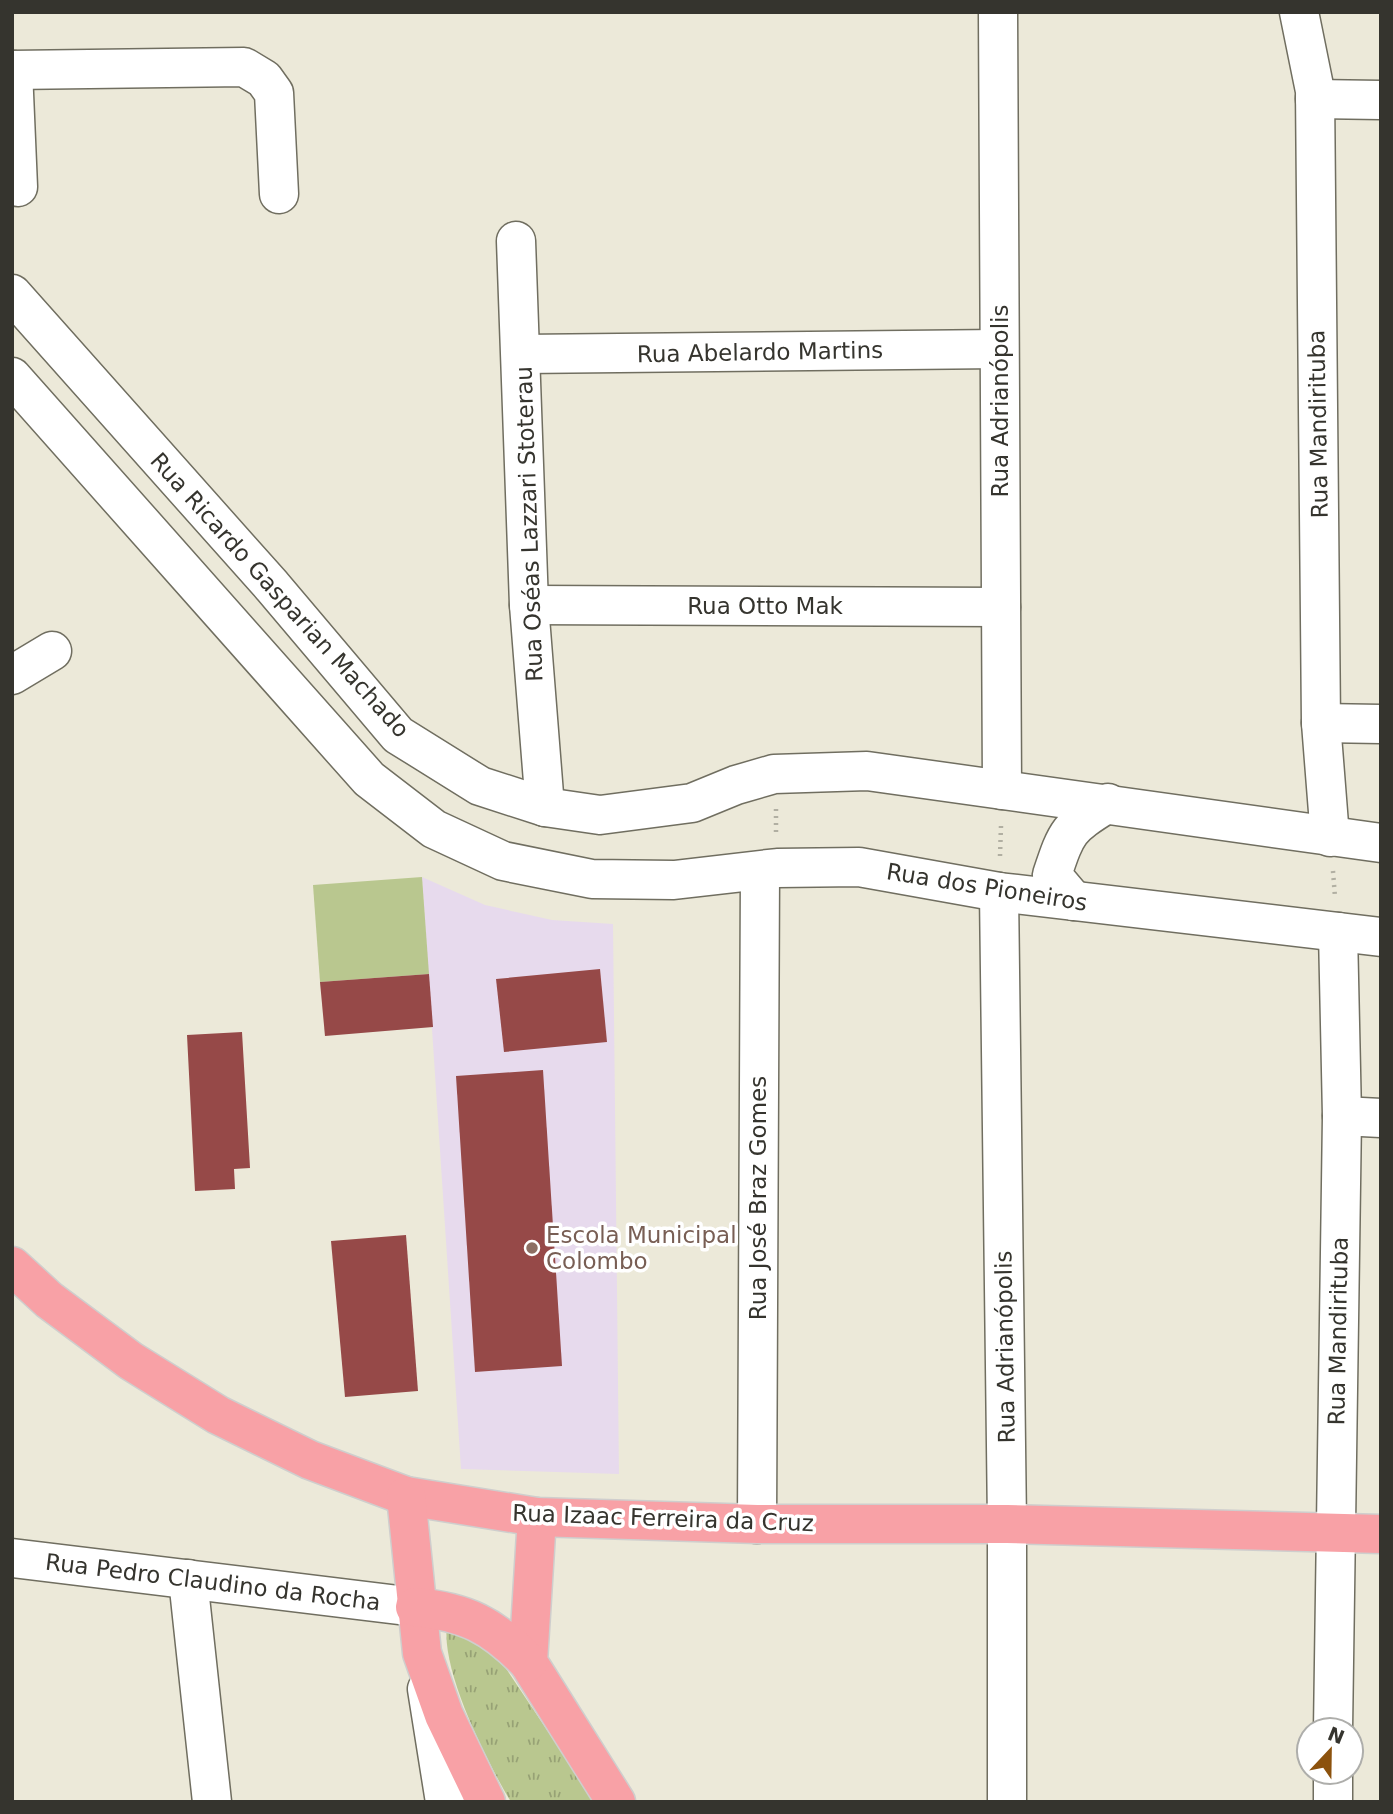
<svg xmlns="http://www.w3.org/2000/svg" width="1393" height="1814" font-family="'DejaVu Sans',sans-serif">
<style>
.education{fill:#e7daed}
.grass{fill:url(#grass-tufts)}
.pitch{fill:#b9c78f}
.building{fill:#964948}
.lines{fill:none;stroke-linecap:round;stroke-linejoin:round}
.minor-casing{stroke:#706e60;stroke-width:41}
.major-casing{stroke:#cfcecd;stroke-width:41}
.path{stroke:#b1afa2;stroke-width:4.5;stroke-dasharray:2 5;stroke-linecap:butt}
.minor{stroke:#fff;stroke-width:38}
.major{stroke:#f8a1a6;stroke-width:38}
.education-dot{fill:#8d6e63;stroke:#fff;stroke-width:2.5}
.labels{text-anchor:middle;stroke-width:7;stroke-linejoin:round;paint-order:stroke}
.street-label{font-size:23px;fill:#35342e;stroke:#fff}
.education-label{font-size:23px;fill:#785e54;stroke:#fff;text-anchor:start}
</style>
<defs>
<pattern id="grass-tufts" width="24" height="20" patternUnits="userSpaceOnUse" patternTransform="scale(1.75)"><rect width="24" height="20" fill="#b9c78f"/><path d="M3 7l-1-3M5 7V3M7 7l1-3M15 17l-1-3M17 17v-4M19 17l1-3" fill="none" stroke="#97a275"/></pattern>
</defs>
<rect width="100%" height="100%" fill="#ece9d9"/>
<polygon class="education" points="422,877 485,905 552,920 613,924 619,1474 461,1469"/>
<path class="grass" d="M449,1617L477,1625L595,1802H511C488,1764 434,1659 449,1617Z"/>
<polygon class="pitch" points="422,877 429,974 320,982 313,885"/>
<g class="building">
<polygon points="600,969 607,1042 504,1052 496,979"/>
<polygon points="429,974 433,1027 325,1036 320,982"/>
<polygon points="242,1032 250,1168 234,1169 235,1189 195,1191 187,1035"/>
<polygon points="543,1070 562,1366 475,1372 456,1076"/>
<polygon points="406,1235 418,1391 345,1397 331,1241"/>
</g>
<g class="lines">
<defs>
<g id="minor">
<polyline points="998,12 1002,790"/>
<polyline points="1299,12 1315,91 1321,723 1330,837"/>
<polyline points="12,70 244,67 264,79 274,93 279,194"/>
<polyline points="13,70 18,187"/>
<polyline points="1315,99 1381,100"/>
<polyline points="516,241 529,605 545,807"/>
<polyline points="12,294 272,586 398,735 480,786 545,807 600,815 692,803 736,785 774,774 867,771 1381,843"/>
<polyline points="522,354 999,349"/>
<polyline points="12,377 369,779 434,829 503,861 592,879 674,880 777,868 859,867 999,892 1381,937"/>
<polyline points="529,605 1001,607"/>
<polyline points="12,675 52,651"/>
<polyline points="1321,723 1381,724"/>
<polyline points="999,892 1007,1524 1007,1802"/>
<path d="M1074,901L1052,875C1067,830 1068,828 1108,803"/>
<polyline points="1342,1116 1381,1118"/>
<polyline points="757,1524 760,871"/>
<polyline points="12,1558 415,1607"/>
<polyline points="188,1579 212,1802"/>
<polyline points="427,1689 445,1802"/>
<polyline points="1333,1730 1342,1116 1338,932"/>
<polyline points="1333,1802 1333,1772"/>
</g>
<g id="major">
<polyline points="12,1266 49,1300 131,1361 218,1415 310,1460 406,1496 537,1517 757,1524 1007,1524 1381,1534"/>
<polyline points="406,1496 422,1653 444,1715 486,1802"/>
<polyline points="537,1517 528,1662 616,1802"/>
<path d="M415,1607C466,1612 492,1625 528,1662"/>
</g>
</defs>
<use href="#minor" class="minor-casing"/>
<use href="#major" class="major-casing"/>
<g class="path">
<polyline points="776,809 776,832"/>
<polyline points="1000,856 1001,826"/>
<polyline points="1333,871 1335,897"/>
</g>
<use href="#minor" class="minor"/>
<use href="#major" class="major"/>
</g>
<circle class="education-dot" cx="532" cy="1248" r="7"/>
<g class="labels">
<g class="street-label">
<text transform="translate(760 352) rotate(-1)" y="8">Rua Abelardo Martins</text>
<text transform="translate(1000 401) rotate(-90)" y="8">Rua Adrianópolis</text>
<text transform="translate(1318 424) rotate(-91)" y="8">Rua Mandirituba</text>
<text transform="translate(529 524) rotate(-92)" y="8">Rua Oséas Lazzari Stoterau</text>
<text transform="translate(280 595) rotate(48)" y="8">Rua Ricardo Gasparian Machado</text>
<text x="765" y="614">Rua Otto Mak</text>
<text transform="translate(987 887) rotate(9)" y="8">Rua dos Pioneiros</text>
<text transform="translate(758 1198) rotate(-90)" y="8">Rua José Braz Gomes</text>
<text transform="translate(1338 1331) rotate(-89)" y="8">Rua Mandirituba</text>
<text transform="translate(1005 1347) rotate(-91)" y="8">Rua Adrianópolis</text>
<text transform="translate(663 1518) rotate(2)" y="8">Rua Izaac Ferreira da Cruz</text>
<text transform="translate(213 1582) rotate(7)" y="8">Rua Pedro Claudino da Rocha</text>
</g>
<g class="education-label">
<text x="546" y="1243">Escola Municipal<tspan x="546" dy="26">Colombo</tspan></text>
</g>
</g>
<rect width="1393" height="1814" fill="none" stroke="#35342e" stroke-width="28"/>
<g transform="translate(1330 1751) rotate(22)"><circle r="33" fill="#ffffff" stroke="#aeaeab" stroke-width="2"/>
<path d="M0-5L12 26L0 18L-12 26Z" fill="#8c520d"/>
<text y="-10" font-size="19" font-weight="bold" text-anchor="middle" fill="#35342e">N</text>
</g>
</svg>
